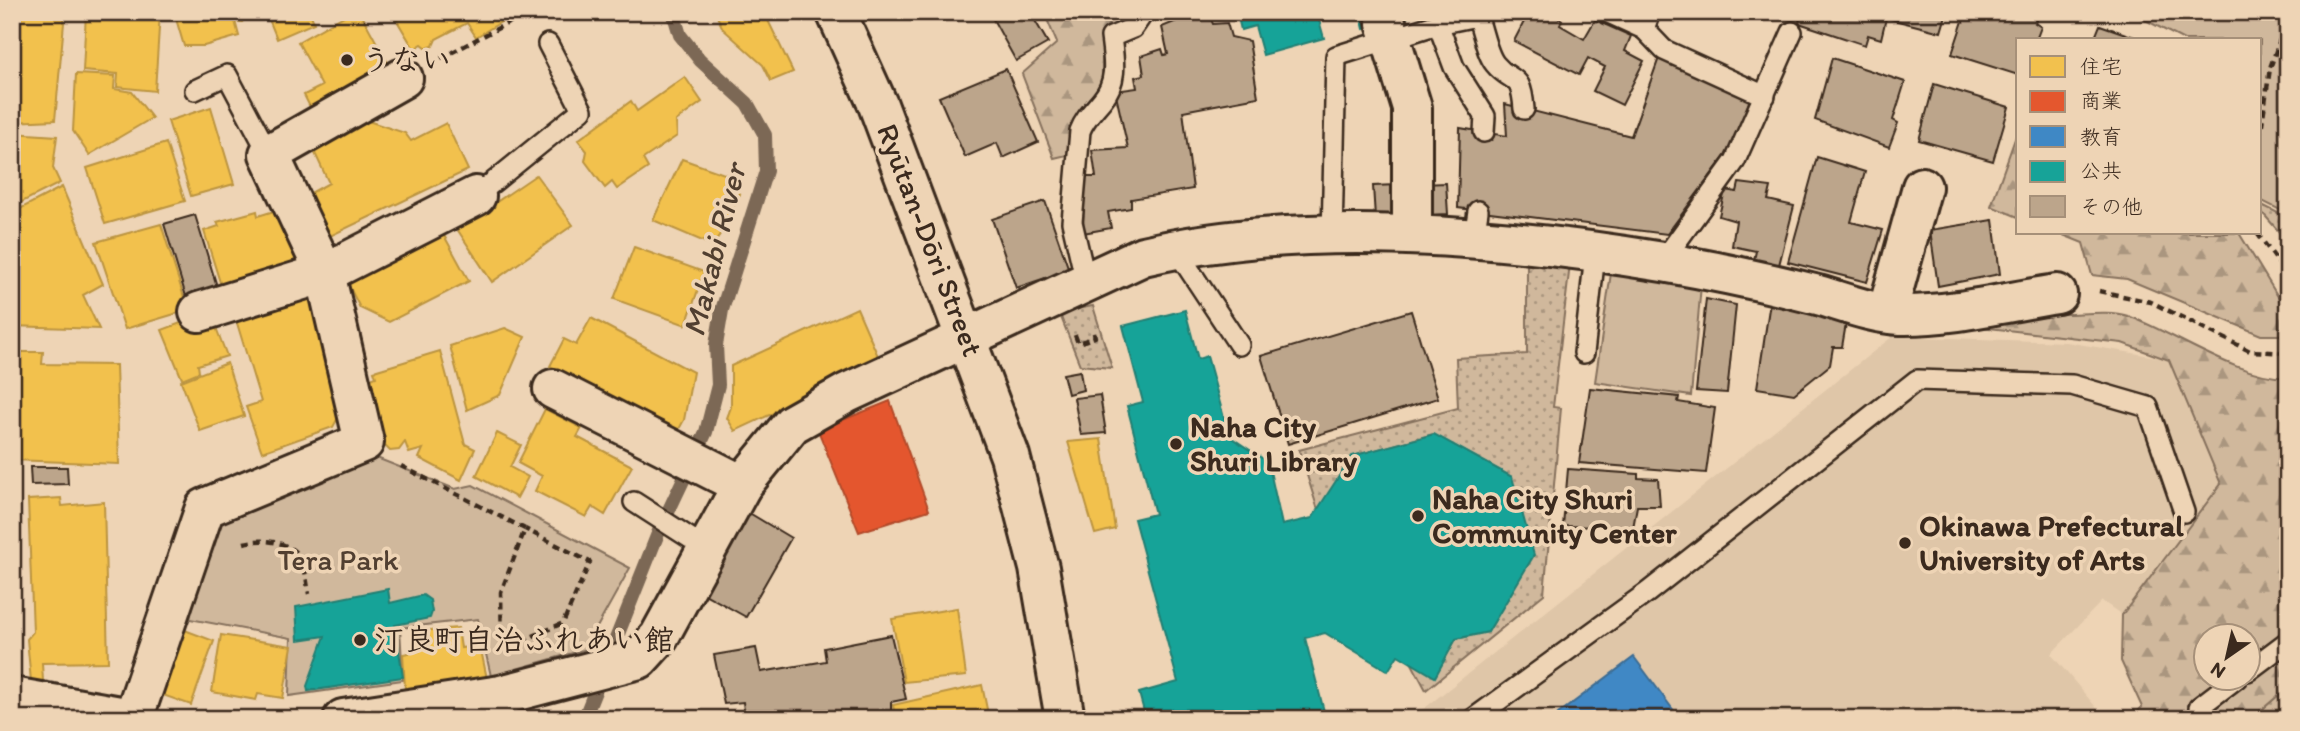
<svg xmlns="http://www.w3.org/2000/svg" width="2300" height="731" font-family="Itim,'Klee One',sans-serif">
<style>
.built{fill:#dfc6a8}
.grass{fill:url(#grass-dots);stroke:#86715d;stroke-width:2}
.forest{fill:url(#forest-firs);stroke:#86715d;stroke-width:2;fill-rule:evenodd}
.green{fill:#d0b89c;stroke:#86715d;stroke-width:2}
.homes{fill:#f2c14e;stroke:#bb9440;stroke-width:2}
.shops{fill:#e4572e;stroke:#b14a29;stroke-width:2}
.schools{fill:#3f88c5;stroke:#3e6c93;stroke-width:2}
.public{fill:#17a398;stroke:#227f73;stroke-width:2}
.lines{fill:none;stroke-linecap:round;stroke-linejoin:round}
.stream{stroke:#7c6855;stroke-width:14}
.building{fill:#bca58b;stroke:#3b2a1e;stroke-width:2}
.lane-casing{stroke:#3b2a1e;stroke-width:24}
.street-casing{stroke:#3b2a1e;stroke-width:44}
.primary-casing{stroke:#3b2a1e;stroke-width:44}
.path{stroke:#3b2a1e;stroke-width:4.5;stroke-dasharray:7 5;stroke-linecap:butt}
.lane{stroke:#eed4b5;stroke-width:19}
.street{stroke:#eed4b5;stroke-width:38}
.primary{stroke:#eed4b5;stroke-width:38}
.poi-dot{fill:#3b2a1e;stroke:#eed4b5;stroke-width:2.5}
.labels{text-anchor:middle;stroke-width:7;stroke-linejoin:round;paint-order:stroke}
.poi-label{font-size:30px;font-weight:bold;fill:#3b2a1e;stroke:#eed4b5;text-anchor:start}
.street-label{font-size:30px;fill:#3b2a1e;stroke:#eed4b5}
.park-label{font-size:30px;fill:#513f31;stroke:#eed4b5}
.water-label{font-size:32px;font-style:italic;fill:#513f30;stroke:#eed4b5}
</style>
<defs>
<pattern id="grass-dots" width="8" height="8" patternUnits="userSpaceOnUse" patternTransform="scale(1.75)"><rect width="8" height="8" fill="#d0b89c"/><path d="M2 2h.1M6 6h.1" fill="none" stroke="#aa967f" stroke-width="1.8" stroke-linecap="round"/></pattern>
<pattern id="forest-firs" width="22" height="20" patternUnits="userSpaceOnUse" patternTransform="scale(1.75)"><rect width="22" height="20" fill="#d0b89c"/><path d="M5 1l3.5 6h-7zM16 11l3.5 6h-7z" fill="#aa967f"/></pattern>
</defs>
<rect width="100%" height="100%" fill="#eed4b5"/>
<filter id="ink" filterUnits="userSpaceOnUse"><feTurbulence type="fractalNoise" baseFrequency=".0143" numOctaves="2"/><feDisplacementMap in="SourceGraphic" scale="14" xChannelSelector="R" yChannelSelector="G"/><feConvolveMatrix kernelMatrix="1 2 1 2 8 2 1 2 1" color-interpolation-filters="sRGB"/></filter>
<g filter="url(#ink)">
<polygon class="built" points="1893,336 2066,342 2169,359 2222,484 2122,615 2102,601 2051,654 2106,719 1411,719"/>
<g class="grass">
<polygon points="2260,204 2288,218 2288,242 2260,210"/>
<polygon points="1527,257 1570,264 1553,407 1561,408 1544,594 1426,690 1411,662 1435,676 1456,639 1488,632 1512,477 1433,434 1353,456 1318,510 1299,450 1458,408 1456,358 1527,354"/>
<polygon points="1093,306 1112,368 1080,365 1059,312"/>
<polygon points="2288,687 2288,719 2251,719"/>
</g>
<g class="forest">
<polygon points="1044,12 1134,12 1130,18 1110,22 1102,33 1102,81 1079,114 1067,155 1054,158 1022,74 1057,43"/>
<polygon points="2016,136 2018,137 2018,217 1991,206"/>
<polygon points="2058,233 2239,233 2288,313 2288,335 2261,335 2127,279 2092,275 2083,243"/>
<path d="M2064,314C2083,314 2110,310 2128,316C2171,331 2243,381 2288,377V687L2251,719H2131L2142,707L2121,661L2122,615L2221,484L2169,360L2122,343L1971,326ZM2206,636H2248V678H2206Z"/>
</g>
<g class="green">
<polygon points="2130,12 2288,12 2288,214 2260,200 2260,40 2184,40"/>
<polygon points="1611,273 1701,285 1691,396 1595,382"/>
<polygon points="364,453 455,489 473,485 630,568 596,629 594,647 491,676 478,619 400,628 403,680 289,696 291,638 190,619 207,546 226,512"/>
</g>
<g class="homes">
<polygon points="12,12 65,12 55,120 12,122"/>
<polygon points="86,12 160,12 155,91 117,87 118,74 83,71"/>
<polygon points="174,12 245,12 247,16 242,22 235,21 239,36 204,46 184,46"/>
<polygon points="266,12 310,12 314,23 277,39"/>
<polygon points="351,12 360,12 390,67 311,109 304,95 322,86 298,42"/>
<polygon points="396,12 502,12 506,19 476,37 467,23 436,39 433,46 427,48 422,44 414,49 393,14"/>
<polygon points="715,12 764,12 793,72 771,81 763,65 723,29"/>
<polygon points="76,74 115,76 114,89 132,92 152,118 89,155 73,131"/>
<polygon points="685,77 702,102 676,121 677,136 643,159 648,168 617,189 612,182 605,188 585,161 587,151 578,140 631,101 637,111"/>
<polygon points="211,107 234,184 191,196 168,121"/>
<polygon points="368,121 405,133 411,141 446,123 468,170 328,237 307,195 329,183 313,149"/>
<polygon points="12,133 57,136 53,168 60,183 12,207"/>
<polygon points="166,143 185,201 105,224 87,168"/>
<polygon points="682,159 736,178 731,189 740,194 714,246 653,220"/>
<polygon points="536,175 573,225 492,282 457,229"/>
<polygon points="62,187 103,284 83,295 99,329 12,326 12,213"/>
<polygon points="287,207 306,258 276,267 277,275 223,292 204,231 219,226 217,222 257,211 258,216"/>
<polygon points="161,224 188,310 125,329 96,242"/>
<polygon points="441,230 469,281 389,322 360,308 346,280"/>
<polygon points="634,247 704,272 686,325 614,299"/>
<polygon points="311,284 338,418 333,427 262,452 246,407 261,402 233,310"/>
<polygon points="857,308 881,363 735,431 727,418 731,407 731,366"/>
<polygon points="210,312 227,356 198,365 199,372 182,379 162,330"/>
<polygon points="591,318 693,372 684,420 678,431 550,366 564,339 576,345"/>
<polygon points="505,328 525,337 500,395 467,410 450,346"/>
<polygon points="440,351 465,444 475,449 461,480 419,458 423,449 409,453 405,442 399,450 390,451 383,444 366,381 376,377 374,371"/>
<polygon points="12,352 43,352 42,364 116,365 119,464 12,460"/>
<polygon points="227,363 244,416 200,431 181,381"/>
<polygon points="545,409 582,428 577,437 632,466 605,515 592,507 586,517 535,491 542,476 518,463"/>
<polygon points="497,433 521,445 510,467 528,477 517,498 476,476"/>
<polygon points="1101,439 1115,529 1095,534 1068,442"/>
<polygon points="12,465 14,465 13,666 12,666"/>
<polygon points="61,498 62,506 104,502 108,662 42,663 43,681 31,681 27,639 33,632 28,500"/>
<polygon points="957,608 966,676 904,682 892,619"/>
<polygon points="458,628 461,648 480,645 487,679 405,689 403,654 419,651 417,631"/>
<polygon points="182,629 214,641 191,705 160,694"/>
<polygon points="221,635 292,646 283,698 258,694 256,700 212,692"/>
<polygon points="982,685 989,719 895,719 893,705"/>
</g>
<polygon class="shops" points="890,401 929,510 859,532 818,430"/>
<polygon class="schools" points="1634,657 1680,719 1562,719 1558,714"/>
<g class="public">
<polygon points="1219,12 1320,12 1317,13 1324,38 1263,55 1255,26 1241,30 1237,13 1220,17"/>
<polygon points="1360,12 1418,12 1418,14 1364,29"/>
<polygon points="1185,310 1198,359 1207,356 1229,436 1268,462 1282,525 1312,518 1352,456 1434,434 1512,477 1534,555 1488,632 1456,639 1435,677 1398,655 1388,671 1325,633 1305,638 1326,719 1146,719 1139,693 1178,682 1134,519 1155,514 1127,406 1143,402 1123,326"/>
<polygon points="388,589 390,603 423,595 430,600 432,612 430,618 395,625 403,677 308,691 307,686 325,636 298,640 296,607"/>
</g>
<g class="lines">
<polyline class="stream" points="584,719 659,531 706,432 718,385 716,345 722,310 766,171 765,135 747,103 700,60 680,35 673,12"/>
</g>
<g class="building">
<polygon points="989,12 1030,12 1048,43 1016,61"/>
<polygon points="1520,12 1550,12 1562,20 1560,25 1584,39 1595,20 1631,36 1625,51 1644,61 1622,105 1593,91 1605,67 1588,58 1579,75 1514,41 1527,16"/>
<polygon points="1801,12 1947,12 1941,32 1886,18 1881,39 1868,35 1865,45 1799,23"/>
<polygon points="1966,12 2040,12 2035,23 2041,27 2036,40 2018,40 2018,75 1952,54"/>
<polygon points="1209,14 1213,24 1227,23 1231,37 1249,41 1258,97 1183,111 1193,189 1131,199 1131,208 1108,212 1111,228 1083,233 1084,177 1096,177 1092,150 1128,148 1115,91 1137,88 1135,77 1144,75 1141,56 1162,49 1164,55 1168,54 1162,27 1184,18"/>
<polygon points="2100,25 2143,40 2094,40"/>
<polygon points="1660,55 1750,99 1734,144 1667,234 1458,208 1460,128 1507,136 1505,104 1631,136"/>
<polygon points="1832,58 1905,82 1893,120 1898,123 1889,147 1815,120"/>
<polygon points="1006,69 1038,142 1003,158 997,143 965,157 939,97"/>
<polygon points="1934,84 2009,107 1993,161 1919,140"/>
<polygon points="1817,157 1865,172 1851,222 1883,230 1867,282 1788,262"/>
<polygon points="1446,183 1448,214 1375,217 1373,186"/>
<polygon points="1739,183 1771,187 1768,200 1794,206 1779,265 1754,260 1756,251 1732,246 1736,221 1719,216 1725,190 1737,192"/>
<polygon points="1045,201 1069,270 1016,288 992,219"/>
<polygon points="195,215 219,293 188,303 164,224"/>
<polygon points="1993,220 2000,274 1938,286 1930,230"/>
<polygon points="1771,295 1848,312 1842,347 1833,347 1830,365 1794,394 1757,388"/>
<polygon points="1706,299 1736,305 1727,393 1696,391"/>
<polygon points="1411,311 1438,398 1288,444 1261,356"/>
<polygon points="1080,371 1083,390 1068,394 1063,374"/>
<polygon points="1590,388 1679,397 1678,402 1715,408 1706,473 1579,463"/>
<polygon points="1100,395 1106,433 1081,435 1074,398"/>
<polygon points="30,467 67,467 68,484 31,485"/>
<polygon points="1568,469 1638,474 1638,478 1658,479 1660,506 1637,506 1633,528 1563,526"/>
<polygon points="746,511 791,538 746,617 703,593"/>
<polygon points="891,635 906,699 891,702 891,714 856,719 745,719 743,702 724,704 714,655 756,648 761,672 826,661 824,648"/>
</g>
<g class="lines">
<defs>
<g id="lane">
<polyline points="1607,12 1644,29"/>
<polyline points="1650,12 1644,29 1664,50 1765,96"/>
<path d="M1438,24L1477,16C1483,30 1486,53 1495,64C1512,85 1521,70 1524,109"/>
<polyline points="195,90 227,75 269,154"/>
<polyline points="476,196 582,110 548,44"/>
<polyline points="1332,237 1336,56 1438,24 1454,67 1485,116 1484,132"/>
<polyline points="1474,238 1478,211"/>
<polyline points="1175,248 1239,345"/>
<polyline points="1662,262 1735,161 1792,32"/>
<path d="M1086,282L1072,222L1080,131C1085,118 1093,111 1102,100C1118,81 1114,61 1111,37L1133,28L1144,12"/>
<polyline points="1584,353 1595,254"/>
<polyline points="634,502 707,549"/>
<polyline points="2248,671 2288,641"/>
<polyline points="2199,707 2237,678"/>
<polyline points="1473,719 1648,592 1917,380 2072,385 2148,407 2184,512"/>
</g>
<g id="street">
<polyline points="1386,23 1412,108 1412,235"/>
<polyline points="199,312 325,273 476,196"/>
<polyline points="1887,313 1922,187"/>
<polyline points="553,389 742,485"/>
<polyline points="12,697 137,719"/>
<polyline points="133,719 205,508 364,442 325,273 269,154 403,78"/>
<path d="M343,719L501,695L639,659L659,637L742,485L792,424L847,393L1143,256C1305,218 1499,235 1663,262C1715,271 1767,282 1818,295C1843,302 1873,314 1900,315C1951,316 2006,302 2057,294"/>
</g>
<polyline id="primary" points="836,12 878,105 1010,456 1039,568 1065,719"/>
</defs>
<use href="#lane" class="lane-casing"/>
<use href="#street" class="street-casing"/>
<use href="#primary" class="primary-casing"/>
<g class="path">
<polyline points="441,58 529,12"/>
<polyline points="2260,138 2270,68 2288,17"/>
<polyline points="2257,233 2288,276"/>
<polyline points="2099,291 2151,302 2250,351 2288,353"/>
<polyline points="1075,335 1078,343 1095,337 1093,329"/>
<polyline points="401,466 525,529 501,592 502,649"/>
<path d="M244,543C263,538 292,541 301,560C306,570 307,584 309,594"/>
<polyline points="522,641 563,623 590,562 525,529"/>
</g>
<use href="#lane" class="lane"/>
<use href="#street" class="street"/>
<use href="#primary" class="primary"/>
</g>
</g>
<g class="poi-dot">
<circle cx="347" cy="60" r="7"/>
<circle cx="1176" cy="444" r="7"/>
<circle cx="1418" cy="516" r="7"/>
<circle cx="1905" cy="543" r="7"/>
<circle cx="360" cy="640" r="7"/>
</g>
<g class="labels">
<g class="poi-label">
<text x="361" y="70">うない</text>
<text x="1190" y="437">Naha City<tspan x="1190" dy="34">Shuri Library</tspan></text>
<text x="1432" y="509">Naha City Shuri<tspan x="1432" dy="34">Community Center</tspan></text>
<text x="1919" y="536">Okinawa Prefectural<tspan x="1919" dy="34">University of Arts</tspan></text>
<text x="374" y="650">汀良町自治ふれあい館</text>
</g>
<g class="street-label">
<text transform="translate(930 240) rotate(69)" y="10">Ryūtan-Dōri Street</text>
</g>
<g class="park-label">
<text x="338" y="570">Tera Park</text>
</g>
<g class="water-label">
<text transform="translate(714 250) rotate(-76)" y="11">Makabi River</text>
</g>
</g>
<rect width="2300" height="731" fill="none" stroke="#eed4b5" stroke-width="42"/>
<rect x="21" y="21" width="2258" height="689" fill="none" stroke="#3b2a1e" stroke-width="2.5" filter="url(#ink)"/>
<rect x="2016" y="38" width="245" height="196" fill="#eed4b5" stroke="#a69079" stroke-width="2"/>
<rect x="2030" y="56" width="35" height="21" fill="#f2c14e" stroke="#a69079" stroke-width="2"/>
<text x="2080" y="74" font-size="21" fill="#3b2a1e">住宅</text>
<rect x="2030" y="91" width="35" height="21" fill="#e4572e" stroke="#a69079" stroke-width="2"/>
<text x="2080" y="108" font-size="21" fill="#3b2a1e">商業</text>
<rect x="2030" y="126" width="35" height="21" fill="#3f88c5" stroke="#a69079" stroke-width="2"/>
<text x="2080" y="144" font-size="21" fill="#3b2a1e">教育</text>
<rect x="2030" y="161" width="35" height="21" fill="#17a398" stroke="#a69079" stroke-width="2"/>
<text x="2080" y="178" font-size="21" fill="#3b2a1e">公共</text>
<rect x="2030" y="196" width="35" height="21" fill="#bca58b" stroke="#a69079" stroke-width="2"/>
<text x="2080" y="214" font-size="21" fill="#3b2a1e">その他</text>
<g transform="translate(2227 657) rotate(214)"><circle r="33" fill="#eed4b5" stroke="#a69079" stroke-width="2"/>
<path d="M0-5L12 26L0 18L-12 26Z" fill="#3b2a1e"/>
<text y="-10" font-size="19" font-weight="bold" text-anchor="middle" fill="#3b2a1e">N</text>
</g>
</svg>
